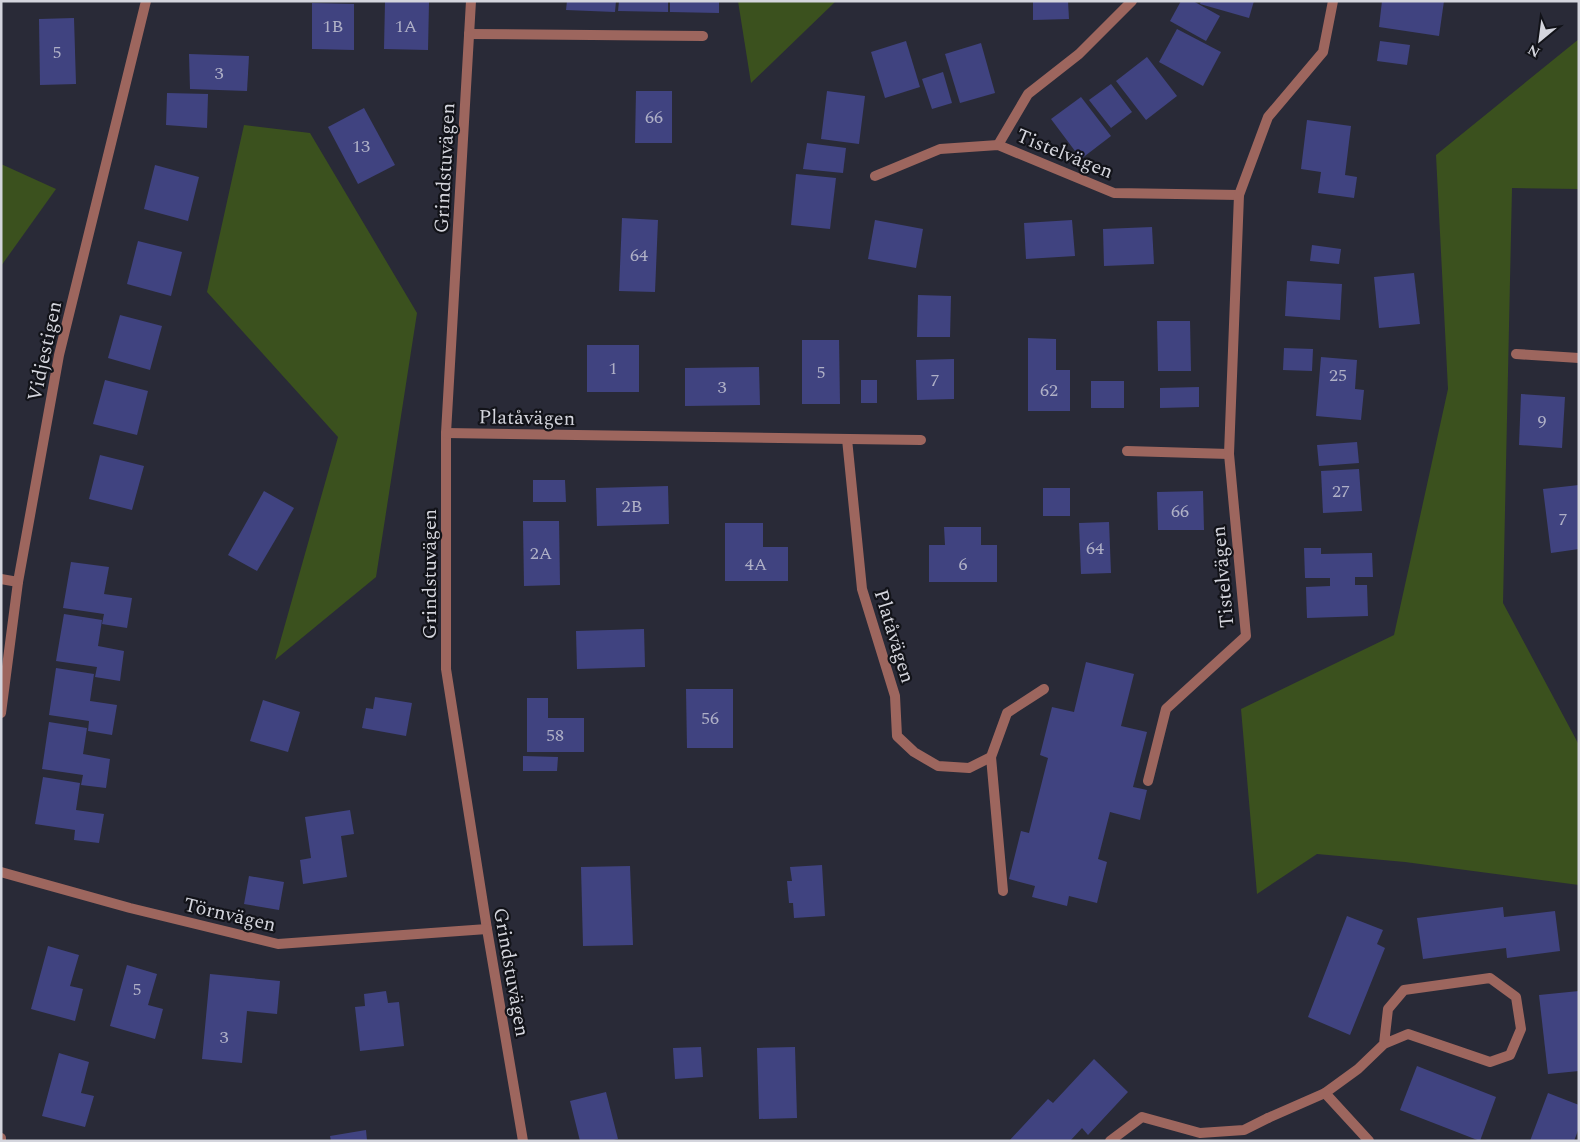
<svg xmlns="http://www.w3.org/2000/svg" width="1580" height="1142" font-family="Spectral,serif">
<style>
.green{fill:#3b511e}
.building{fill:#404380}
.lines{fill:none;stroke-linecap:round;stroke-linejoin:round}
.lane{stroke:#9d665e;stroke-width:10}
.street{stroke:#9d665e;stroke-width:10}
.labels{text-anchor:middle;stroke-width:4.5;stroke-linejoin:round;paint-order:stroke}
.number-label{font-size:18px;fill:#afb0c6}
.street-label{font-size:20px;fill:#d4d5dd;stroke:#121319}
</style>
<rect width="100%" height="100%" fill="#292a37"/>
<g class="green">
<polygon points="738,1 836,1 751,83"/>
<polygon points="1579,39 1579,189 1512,188 1503,603 1579,745 1579,885 1405,862 1317,854 1257,894 1241,709 1394,635 1448,389 1436,155"/>
<polygon points="244,125 310,133 417,313 376,577 275,660 338,437 207,292"/>
<polygon points="1,164 56,189 1,266"/>
</g>
<g class="building">
<polygon points="567,1 616,1 615,12 566,10"/>
<polygon points="619,1 668,1 668,12 618,11"/>
<polygon points="670,1 719,1 719,13 670,12"/>
<polygon points="1033,1 1068,1 1069,19 1033,20"/>
<polygon points="1181,1 1193,1 1220,16 1206,41 1170,21"/>
<polygon points="1201,1 1254,1 1249,18 1200,4"/>
<polygon points="1382,1 1444,1 1439,36 1379,27"/>
<polygon points="385,2 429,2 428,50 384,49"/>
<polygon points="312,3 354,4 354,50 312,49"/>
<polygon points="74,18 76,84 40,85 39,19"/>
<polygon points="1177,29 1221,52 1203,86 1159,62"/>
<polygon points="906,41 920,87 885,98 871,52"/>
<polygon points="1380,41 1410,45 1407,65 1377,61"/>
<polygon points="981,43 995,93 960,103 945,54"/>
<polygon points="189,54 249,56 247,91 190,89"/>
<polygon points="1147,57 1177,96 1146,120 1116,81"/>
<polygon points="943,72 952,103 932,109 922,79"/>
<polygon points="1111,84 1132,112 1111,128 1089,100"/>
<polygon points="636,91 672,91 672,143 635,143"/>
<polygon points="827,91 865,96 859,144 821,139"/>
<polygon points="167,93 208,94 207,128 166,125"/>
<polygon points="1081,97 1111,136 1081,159 1051,119"/>
<polygon points="364,108 395,165 358,184 328,127"/>
<polygon points="1307,120 1351,126 1345,175 1357,177 1354,198 1318,193 1321,172 1301,169"/>
<polygon points="807,143 846,148 843,173 803,169"/>
<polygon points="155,165 199,177 188,221 144,209"/>
<polygon points="796,174 836,178 830,229 791,225"/>
<polygon points="622,218 658,220 655,292 619,291"/>
<polygon points="875,220 923,229 916,268 868,259"/>
<polygon points="1072,220 1075,256 1026,259 1024,223"/>
<polygon points="1152,227 1154,264 1104,266 1103,229"/>
<polygon points="138,241 182,252 171,296 127,284"/>
<polygon points="1312,245 1341,249 1339,264 1310,261"/>
<polygon points="1414,273 1420,324 1379,328 1374,277"/>
<polygon points="1287,281 1342,284 1340,320 1285,316"/>
<polygon points="918,295 951,296 950,337 917,337"/>
<polygon points="120,315 162,326 150,370 108,358"/>
<polygon points="1157,321 1190,321 1191,371 1158,371"/>
<polygon points="1028,338 1056,339 1056,370 1070,370 1070,411 1028,411"/>
<polygon points="802,340 839,340 840,404 802,404"/>
<rect x="587" y="345" width="52" height="47"/>
<polygon points="1284,348 1313,349 1312,371 1283,370"/>
<polygon points="1321,357 1357,360 1355,389 1364,390 1361,420 1316,416"/>
<polygon points="954,359 954,399 917,400 916,360"/>
<polygon points="759,367 760,405 685,406 685,368"/>
<polygon points="105,380 148,391 137,435 93,424"/>
<rect x="861" y="380" width="16" height="23"/>
<rect x="1091" y="381" width="33" height="27"/>
<polygon points="1199,387 1199,407 1160,408 1160,388"/>
<polygon points="1521,394 1565,397 1562,448 1519,445"/>
<polygon points="1357,442 1359,463 1319,466 1317,445"/>
<polygon points="100,455 144,466 132,510 89,499"/>
<polygon points="1359,469 1362,511 1323,513 1321,471"/>
<polygon points="533,480 565,480 566,502 533,502"/>
<polygon points="1579,485 1579,549 1551,553 1543,489"/>
<polygon points="668,486 669,524 597,526 596,488"/>
<rect x="1043" y="488" width="27" height="28"/>
<polygon points="264,491 294,508 257,571 228,555"/>
<polygon points="1203,491 1204,530 1158,530 1157,492"/>
<polygon points="523,521 559,521 560,585 524,586"/>
<polygon points="1109,522 1111,573 1081,574 1079,523"/>
<polygon points="725,523 763,523 763,547 788,547 788,581 725,581"/>
<polygon points="944,527 981,527 981,545 997,545 997,582 929,582 929,545 945,545"/>
<polygon points="1304,548 1321,548 1321,554 1372,553 1373,577 1355,577 1355,585 1367,585 1368,616 1307,618 1306,587 1330,586 1330,578 1305,578"/>
<polygon points="71,562 109,567 104,594 132,598 127,628 102,624 104,614 63,608"/>
<polygon points="64,614 102,620 98,646 124,651 120,681 95,677 97,667 56,661"/>
<polygon points="644,629 645,667 577,669 576,631"/>
<polygon points="1086,662 1134,674 1121,726 1147,732 1133,787 1147,790 1140,820 1110,812 1098,859 1107,862 1097,903 1069,896 1067,906 1032,897 1035,886 1009,879 1021,831 1029,833 1048,758 1040,755 1052,707 1074,712"/>
<polygon points="56,668 94,674 90,701 117,705 112,735 88,731 89,721 49,715"/>
<polygon points="686,689 733,689 733,748 687,748"/>
<polygon points="375,697 412,703 406,736 362,728 366,708 373,709"/>
<polygon points="527,698 548,698 548,718 584,718 584,752 527,752"/>
<polygon points="263,700 300,712 288,752 250,741"/>
<polygon points="49,722 87,728 83,754 110,759 106,788 81,785 83,775 42,769"/>
<polygon points="523,756 558,757 557,771 523,771"/>
<polygon points="43,777 80,783 76,810 104,814 99,843 74,840 75,830 35,824"/>
<polygon points="350,810 354,834 341,836 347,877 303,884 300,860 311,858 305,817"/>
<polygon points="822,865 825,916 794,918 793,903 789,903 787,881 792,881 790,867"/>
<polygon points="630,866 633,945 583,946 581,867"/>
<polygon points="249,876 284,882 279,910 244,904"/>
<polygon points="1503,907 1504,917 1555,911 1560,951 1507,958 1506,948 1423,959 1417,918"/>
<polygon points="1347,916 1383,930 1377,944 1385,948 1350,1035 1308,1017"/>
<polygon points="48,946 79,955 70,986 83,989 75,1021 31,1009"/>
<polygon points="127,965 157,974 148,1005 163,1009 155,1039 110,1026"/>
<polygon points="210,974 280,981 277,1014 247,1011 242,1063 202,1059"/>
<polygon points="386,991 388,1003 399,1002 404,1046 360,1051 355,1007 365,1006 364,994"/>
<polygon points="1579,991 1579,1071 1548,1074 1539,995"/>
<polygon points="701,1047 703,1077 675,1079 673,1048"/>
<polygon points="795,1047 797,1118 759,1119 757,1048"/>
<polygon points="59,1053 89,1062 81,1093 94,1096 85,1127 42,1116"/>
<polygon points="1094,1059 1128,1092 1088,1135 1082,1128 1070,1141 1009,1141 1048,1099 1053,1103"/>
<polygon points="1417,1066 1496,1097 1480,1141 1400,1110"/>
<polygon points="606,1092 618,1139 609,1141 580,1141 570,1101"/>
<polygon points="1548,1093 1579,1105 1579,1128 1574,1141 1530,1141"/>
<polygon points="366,1130 367,1141 331,1141 330,1136"/>
</g>
<g class="lines">
<g class="lane">
<polyline points="469,34 703,36"/>
<polyline points="1325,1093 1358,1069 1384,1044 1408,1034 1490,1062 1510,1055 1521,1029 1516,997 1490,978 1404,990 1388,1009 1384,1044"/>
<polyline points="1110,1141 1142,1117 1200,1133 1244,1130 1268,1118"/>
</g>
<g class="street">
<polyline points="471,1 446,433 446,669 487,929 523,1141"/>
<polyline points="998,145 1028,94 1079,54 1132,1"/>
<polyline points="875,176 940,149 998,145 1114,193 1239,195"/>
<polyline points="1516,354 1579,358"/>
<polyline points="446,433 921,440"/>
<polyline points="847,439 862,589 895,696 897,736 914,752 938,766 969,768 991,757"/>
<polyline points="1127,451 1229,454"/>
<polyline points="1,579 18,582"/>
<polyline points="1,713 18,582 59,355 146,1"/>
<polyline points="1148,781 1166,709 1246,636 1229,454 1239,195 1268,117 1323,52 1333,1"/>
<polyline points="1,872 130,908 278,944 487,929"/>
<polyline points="1003,891 991,757 1007,713 1044,689"/>
<polyline points="1268,1118 1325,1093 1369,1141"/>
<polyline points="1,1138 1,1141"/>
</g>
</g>
<g class="labels">
<g class="number-label">
<text x="333" y="32">1B</text>
<text x="406" y="32">1A</text>
<text x="57" y="58">5</text>
<text x="219" y="79">3</text>
<text x="654" y="123">66</text>
<text x="361" y="152">13</text>
<text x="639" y="261">64</text>
<text x="613" y="374">1</text>
<text x="821" y="378">5</text>
<text x="1338" y="381">25</text>
<text x="935" y="386">7</text>
<text x="722" y="393">3</text>
<text x="1049" y="396">62</text>
<text x="1542" y="427">9</text>
<text x="1341" y="497">27</text>
<text x="632" y="512">2B</text>
<text x="1180" y="517">66</text>
<text x="1563" y="525">7</text>
<text x="1095" y="554">64</text>
<text x="541" y="559">2A</text>
<text x="756" y="570">4A</text>
<text x="963" y="570">6</text>
<text x="710" y="724">56</text>
<text x="555" y="741">58</text>
<text x="137" y="995">5</text>
<text x="224" y="1043">3</text>
</g>
<g class="street-label">
<text transform="translate(1065 153) rotate(22)" y="7">Tistelvägen</text>
<text transform="translate(444 168) rotate(-87)" y="7">Grindstuvägen</text>
<text transform="translate(44 351) rotate(-78)" y="7">Vidjestigen</text>
<text transform="translate(527 417) rotate(1)" y="7">Platåvägen</text>
<text transform="translate(429 574) rotate(-90)" y="7">Grindstuvägen</text>
<text transform="translate(1222 577) rotate(-95)" y="7">Tistelvägen</text>
<text transform="translate(895 636) rotate(73)" y="7">Platåvägen</text>
<text transform="translate(230 914) rotate(13)" y="7">Törnvägen</text>
<text transform="translate(512 972) rotate(80)" y="7">Grindstuvägen</text>
</g>
</g>
<rect width="1580" height="1142" fill="none" stroke="#d4d5dd" stroke-width="5"/>
<g transform="translate(1540 40) rotate(209)" stroke="#121319" stroke-width="4" paint-order="stroke">
<path d="M0-4L9 19L0 12L-9 19Z" fill="#d4d5dd"/>
<text y="-8" font-size="14" font-weight="bold" text-anchor="middle" fill="#d4d5dd">N</text>
</g>
</svg>
